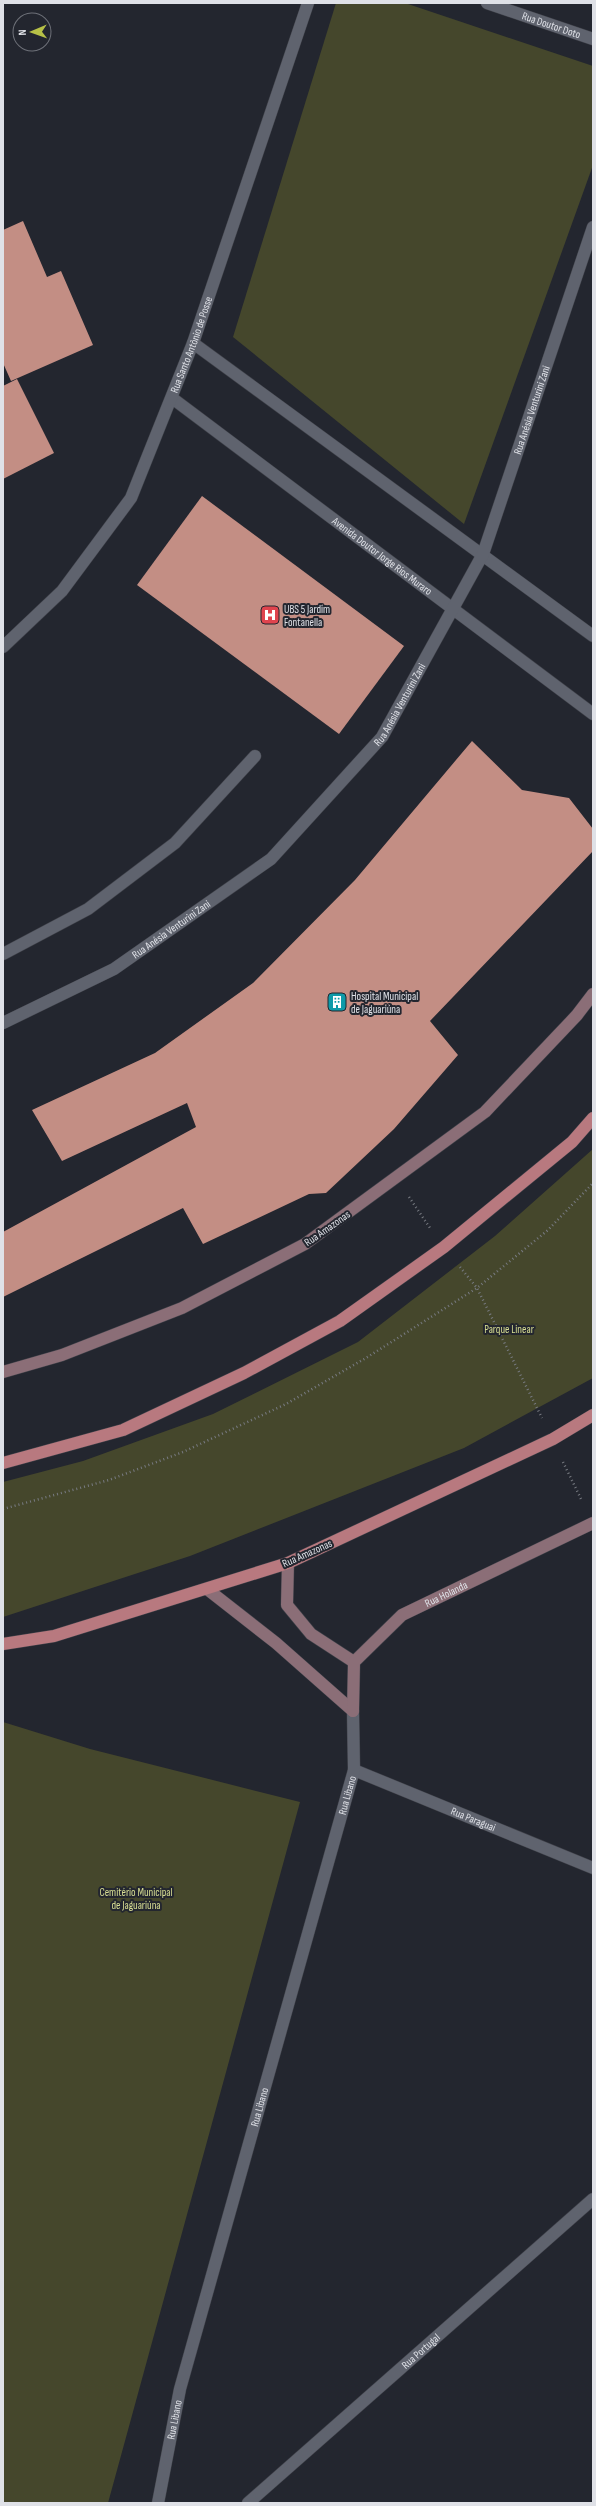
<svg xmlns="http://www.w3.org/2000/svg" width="596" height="2506" font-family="'Sofia Sans Condensed',sans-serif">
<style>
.green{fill:#45472c}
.building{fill:#c38e84}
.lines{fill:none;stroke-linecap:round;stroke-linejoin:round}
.lane-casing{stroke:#3f4149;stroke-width:13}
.street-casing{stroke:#3f4149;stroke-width:13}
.secondary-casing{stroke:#3f4149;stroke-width:13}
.primary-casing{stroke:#3f4149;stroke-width:13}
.path{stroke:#787b82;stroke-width:2.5;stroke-dasharray:1 3;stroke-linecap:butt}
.lane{stroke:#5f636e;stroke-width:12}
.street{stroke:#5f636e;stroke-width:12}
.secondary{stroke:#8b6e77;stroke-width:12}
.primary{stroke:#b8797f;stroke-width:12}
.labels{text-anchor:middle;stroke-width:4;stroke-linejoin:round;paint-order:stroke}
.street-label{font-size:11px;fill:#dfe1e7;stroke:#23262f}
.poi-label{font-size:11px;fill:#dfe1e7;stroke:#23262f;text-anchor:start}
.park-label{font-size:11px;fill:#d8de93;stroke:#23262f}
</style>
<rect width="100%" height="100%" fill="#23262f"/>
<g class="green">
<polygon points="336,3 405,3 593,66 593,165 464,524 233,337"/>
<polygon points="593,1149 593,1378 464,1448 190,1556 3,1617 3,1482 83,1461 213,1414 358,1342 495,1236"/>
<polygon points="3,1722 90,1749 300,1802 108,2503 3,2503"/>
</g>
<g class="building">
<polygon points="23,221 47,277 61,271 93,345 11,381 3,363 3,230"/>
<polygon points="17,379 54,453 3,479 3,386"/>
<polygon points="202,496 404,646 339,734 137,585"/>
<polygon points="472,741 522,790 569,798 593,829 593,851 430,1021 458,1055 394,1129 326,1193 309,1194 203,1244 183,1208 3,1297 3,1232 196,1127 187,1103 62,1161 32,1110 155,1053 253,983 355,880"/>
</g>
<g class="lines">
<defs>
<polyline id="lane" points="3,954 88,909 175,843 255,756"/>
<g id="street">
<path id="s1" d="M487,3L593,39"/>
<polyline points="193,343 593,636"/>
<path id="s2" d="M172,398L593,714"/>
<path id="s3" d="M3,647L62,591L131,498L193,343L308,3"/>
<path id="s4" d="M3,1023L114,969L271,859L382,737L483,554L593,227"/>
<path id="s5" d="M354,1770L593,1868"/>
<path id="s6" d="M158,2503L180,2389L354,1770L353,1711"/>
<path id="s7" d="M248,2503L593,2199"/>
</g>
<g id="secondary">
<polyline points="3,1372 62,1355 182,1308 305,1244 485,1112 577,1015 593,994"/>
<polyline points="288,1563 287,1605 311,1634 354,1662"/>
<polyline points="207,1589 276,1643 353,1711"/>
<path id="s8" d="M353,1711L354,1662L402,1615L593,1523"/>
</g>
<g id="primary">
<polyline points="3,1463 123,1430 244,1373 340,1321 444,1247 572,1142 593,1118"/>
<polyline points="3,1644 54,1636 288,1563 553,1439 593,1415"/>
</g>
</defs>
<use href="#lane" class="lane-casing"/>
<use href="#street" class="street-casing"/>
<use href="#secondary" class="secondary-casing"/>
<use href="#primary" class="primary-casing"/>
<g class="path">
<polyline points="409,1197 430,1228"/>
<polyline points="460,1267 477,1288 542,1418"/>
<polyline points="563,1462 582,1501"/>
<polyline points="3,1509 109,1480 183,1452 286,1404 366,1358 477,1288 548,1230 593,1183"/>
</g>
<use href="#lane" class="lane"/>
<use href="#street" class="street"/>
<use href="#secondary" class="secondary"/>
<use href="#primary" class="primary"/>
</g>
<defs>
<symbol id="hospital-square" viewBox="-11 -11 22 22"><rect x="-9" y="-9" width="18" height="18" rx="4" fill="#e0444e" stroke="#23262f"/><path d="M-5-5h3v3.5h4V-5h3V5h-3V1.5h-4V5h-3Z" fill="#fff"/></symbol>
<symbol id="building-square" viewBox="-11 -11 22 22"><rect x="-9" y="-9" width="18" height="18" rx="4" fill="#0f9aa8" stroke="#23262f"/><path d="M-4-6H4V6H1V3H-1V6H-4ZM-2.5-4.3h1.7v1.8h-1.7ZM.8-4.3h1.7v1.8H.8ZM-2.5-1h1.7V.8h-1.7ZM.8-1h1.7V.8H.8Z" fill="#fff"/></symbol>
</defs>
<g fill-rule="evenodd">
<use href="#hospital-square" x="259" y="604" width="22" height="22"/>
<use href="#building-square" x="326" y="991" width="22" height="22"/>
</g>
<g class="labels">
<g class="street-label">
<text dy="4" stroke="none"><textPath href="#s1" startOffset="68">Rua Doutor Doto</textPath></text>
<text dy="4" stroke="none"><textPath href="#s3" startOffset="362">Rua Santo Antônio de Posse</textPath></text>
<text dy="4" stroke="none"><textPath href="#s4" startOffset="841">Rua Anésia Venturini Zani</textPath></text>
<text dy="4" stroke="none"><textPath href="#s2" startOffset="263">Avenida Doutor Jorge Rios Muraro</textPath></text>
<text dy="4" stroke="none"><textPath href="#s4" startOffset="517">Rua Anésia Venturini Zani</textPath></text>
<text dy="4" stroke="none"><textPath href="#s4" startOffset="193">Rua Anésia Venturini Zani</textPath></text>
<text transform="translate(327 1228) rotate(-35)" y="4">Rua Amazonas</text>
<text transform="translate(307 1553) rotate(-24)" y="4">Rua Amazonas</text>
<text dy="4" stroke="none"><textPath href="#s8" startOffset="165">Rua Holanda</textPath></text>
<text dy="4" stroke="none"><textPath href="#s6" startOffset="733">Rua Libano</textPath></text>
<text dy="4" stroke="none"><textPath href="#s5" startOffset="129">Rua Paraguai</textPath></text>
<text dy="4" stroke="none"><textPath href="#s6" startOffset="409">Rua Libano</textPath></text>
<text dy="4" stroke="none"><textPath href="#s7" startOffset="230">Rua Portugal</textPath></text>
<text dy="4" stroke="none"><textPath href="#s6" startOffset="85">Rua Libano</textPath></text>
</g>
<g class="poi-label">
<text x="284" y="613">UBS 5 Jardim<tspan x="284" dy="13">Fontanella</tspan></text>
<text x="351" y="1000">Hospital Municipal<tspan x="351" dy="13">de Jaguariúna</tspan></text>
</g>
<g class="park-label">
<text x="509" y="1333">Parque Linear</text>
<text x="136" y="1896">Cemitério Municipal<tspan x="136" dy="13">de Jaguariúna</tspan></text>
</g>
</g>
<rect width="596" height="2506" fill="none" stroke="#dfe1e7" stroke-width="8"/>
<g transform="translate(32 32) rotate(268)"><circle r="19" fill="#23262f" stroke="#6e7179"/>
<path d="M0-3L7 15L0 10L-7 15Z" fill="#b7c147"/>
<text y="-6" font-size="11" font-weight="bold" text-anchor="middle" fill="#dfe1e7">N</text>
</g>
</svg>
